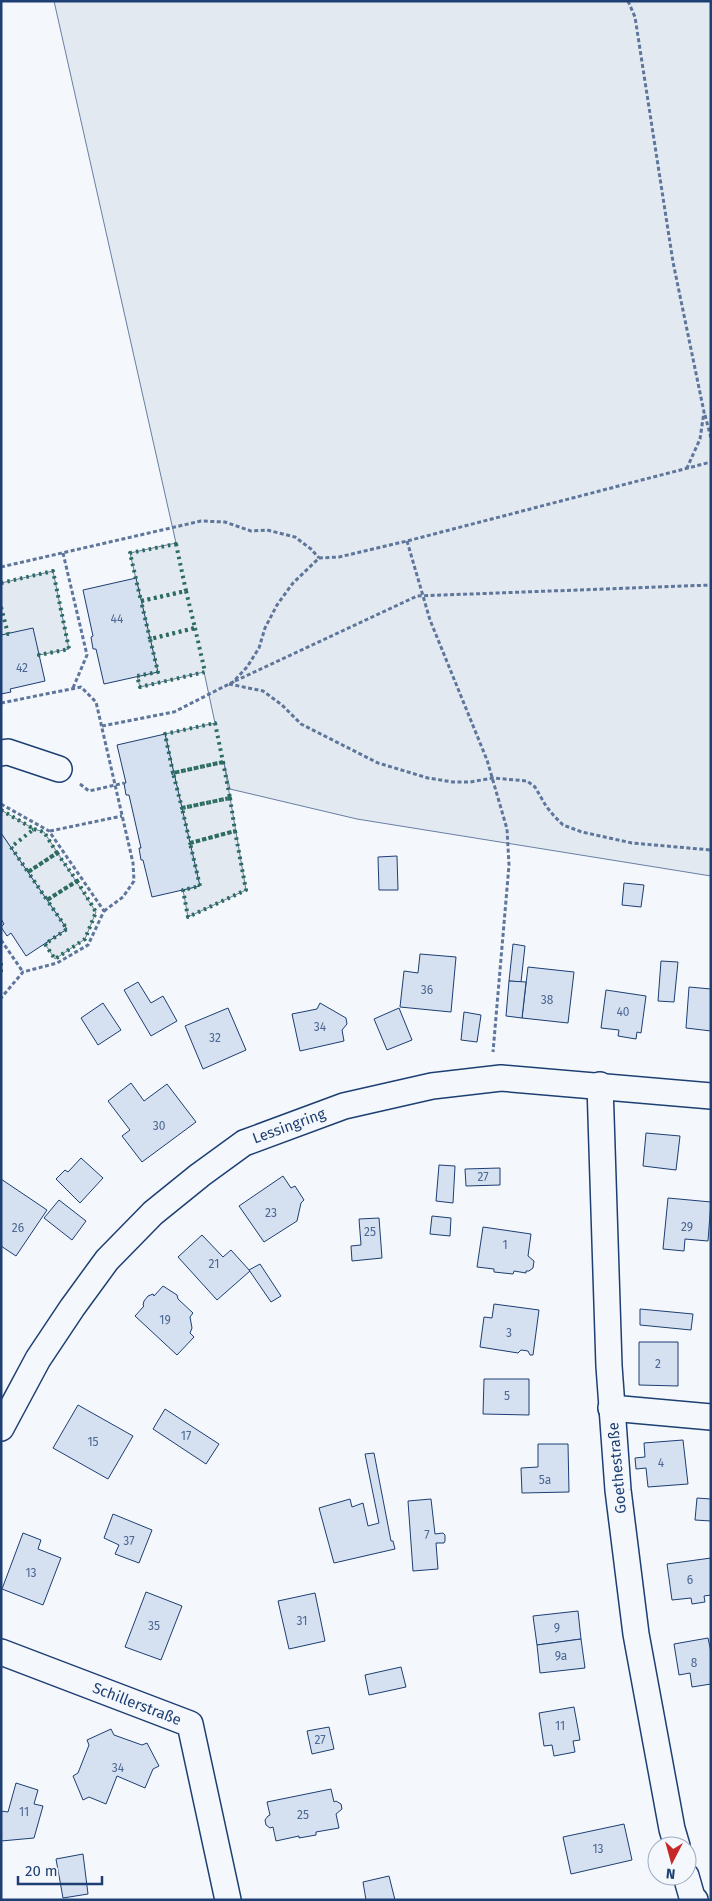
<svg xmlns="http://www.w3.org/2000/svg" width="712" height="1901" font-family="'Fira Sans',sans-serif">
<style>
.green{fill:#e3e9f0;stroke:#687fa3}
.building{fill:#d5e0f0;stroke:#1d3f73}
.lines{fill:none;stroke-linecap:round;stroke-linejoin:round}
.street-casing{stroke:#1d3f73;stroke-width:28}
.path{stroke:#5e769c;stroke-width:3;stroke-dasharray:4 2.5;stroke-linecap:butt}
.street{stroke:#f4f7fb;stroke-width:25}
.hedge{stroke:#2c6c60;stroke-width:4;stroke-dasharray:2.5 4;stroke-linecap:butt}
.labels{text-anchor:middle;stroke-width:4;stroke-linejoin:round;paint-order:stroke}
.number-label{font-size:12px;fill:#4b6792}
.street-label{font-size:15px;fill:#1d3f73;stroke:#f4f7fb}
</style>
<rect width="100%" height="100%" fill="#f4f7fb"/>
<g class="green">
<polygon points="54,1 711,1 711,876 357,819 230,789 224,763 246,890 188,917 183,890 199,886 165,734 215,723 204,672 140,687 137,676 157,671 130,553 176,543"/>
<polygon points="53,571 69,649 39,655 1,635 1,583"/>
<polygon points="1,810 34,829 44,832 96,912 85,939 55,959 45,944 66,929 1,833"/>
</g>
<g class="building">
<polygon points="136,578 158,672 104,684 96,649 93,649 91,637 93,636 83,590"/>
<polygon points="33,628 45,681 10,689 11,692 1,694 1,635"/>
<polygon points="165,734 200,886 152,897 143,860 141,860 139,848 141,848 129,795 126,795 124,783 126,783 117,745"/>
<polygon points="1,833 67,929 26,956 11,933 7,936 1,927 4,924 1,919"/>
<polygon points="397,856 398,890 379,890 378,857"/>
<polygon points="624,883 644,885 641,907 622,905"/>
<polygon points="513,944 525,946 521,982 509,981"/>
<polygon points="420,954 456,957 451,1012 400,1007 404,971 418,973"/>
<polygon points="661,961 678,962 674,1002 658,1001"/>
<polygon points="528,967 574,972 568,1023 522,1018"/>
<polygon points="509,981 526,982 522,1018 506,1016"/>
<polygon points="138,982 151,1003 163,996 177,1021 151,1036 124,990"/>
<polygon points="689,987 711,989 711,1031 686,1028"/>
<polygon points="606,990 646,996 641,1033 637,1032 636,1039 618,1036 619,1030 601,1028"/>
<polygon points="103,1003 121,1030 98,1045 81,1018"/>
<polygon points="320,1003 346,1018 347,1024 342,1030 344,1041 300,1051 292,1014 317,1009"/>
<polygon points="228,1008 246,1050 203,1069 185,1026"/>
<polygon points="399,1008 412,1040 387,1050 374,1019"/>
<polygon points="464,1012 481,1015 477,1042 461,1040"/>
<polygon points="131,1083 144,1101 167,1084 196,1122 142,1162 122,1136 130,1130 108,1101"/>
<polygon points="646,1133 680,1136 676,1170 643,1166"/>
<polygon points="81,1158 103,1178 80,1203 56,1179 65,1170 68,1172"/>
<polygon points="439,1165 455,1166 453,1203 436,1201"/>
<polygon points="500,1168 500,1185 466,1186 465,1169"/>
<polygon points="283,1176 291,1188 295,1186 304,1200 301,1203 297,1221 264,1242 239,1206"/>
<polygon points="1,1179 47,1210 16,1256 1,1246"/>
<polygon points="668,1198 711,1202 708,1241 685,1239 684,1251 663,1249"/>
<polygon points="59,1200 86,1221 72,1240 44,1218"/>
<polygon points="432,1216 451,1218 450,1236 430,1234"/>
<polygon points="379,1218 382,1258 352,1261 351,1246 361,1245 359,1219"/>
<polygon points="483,1227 531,1234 528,1256 534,1261 533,1268 529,1271 526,1271 526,1273 514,1271 513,1274 494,1272 494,1269 477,1267"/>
<polygon points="202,1235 223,1257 231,1250 250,1271 217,1300 178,1257"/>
<polygon points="260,1264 281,1296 271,1302 249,1270"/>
<polygon points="163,1286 177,1295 178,1299 193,1313 190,1317 192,1328 190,1333 194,1337 177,1355 135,1316 144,1306 143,1305 144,1301 148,1296 153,1294 154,1296"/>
<polygon points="494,1304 539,1310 533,1355 530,1355 528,1351 521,1350 518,1353 480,1347 484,1317 492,1318"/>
<polygon points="640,1309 693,1314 691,1330 640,1325"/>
<polygon points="639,1342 678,1342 678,1386 639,1385"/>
<polygon points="484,1379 529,1379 529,1415 483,1414"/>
<polygon points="78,1405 133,1436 108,1479 53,1448"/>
<polygon points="165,1409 219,1444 206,1464 153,1429"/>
<polygon points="683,1440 688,1484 648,1487 646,1468 636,1469 635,1458 645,1457 644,1443"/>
<polygon points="538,1444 568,1444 569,1492 522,1493 521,1468 538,1467"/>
<polygon points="374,1453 391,1541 393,1541 395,1549 334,1563 319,1508 350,1499 352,1507 363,1503 368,1526 379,1523 365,1454"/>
<polygon points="697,1498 711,1499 711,1521 695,1520"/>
<polygon points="431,1499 435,1534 443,1533 445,1535 445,1541 444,1543 436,1543 438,1569 413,1571 408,1501"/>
<polygon points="113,1514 152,1530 139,1563 115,1554 119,1545 104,1538"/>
<polygon points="23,1533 41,1540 38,1549 61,1558 43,1605 2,1589"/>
<polygon points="711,1558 711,1595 704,1596 705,1602 692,1604 691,1598 672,1600 667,1564"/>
<polygon points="146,1592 182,1606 161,1660 125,1647"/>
<polygon points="315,1593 325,1641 289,1649 278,1601"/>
<polygon points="578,1611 581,1639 537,1645 533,1616"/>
<polygon points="708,1638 711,1652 711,1684 692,1687 690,1673 679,1675 674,1644"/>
<polygon points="581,1639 585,1668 540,1673 537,1645"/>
<polygon points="401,1667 406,1687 369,1695 365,1675"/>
<polygon points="574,1707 580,1740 573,1741 575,1752 554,1756 552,1745 544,1746 539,1713"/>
<polygon points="329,1727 334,1749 312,1754 307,1731"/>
<polygon points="111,1729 114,1735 142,1745 147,1743 159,1766 153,1769 145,1788 117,1776 106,1804 89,1797 83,1800 73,1776 78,1773 89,1745 87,1740"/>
<polygon points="16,1783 38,1790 34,1804 43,1806 34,1838 1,1841 1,1811 8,1812"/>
<polygon points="331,1789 334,1802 336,1801 341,1804 342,1809 336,1814 339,1828 316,1832 316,1835 299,1838 299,1836 276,1841 273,1827 270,1828 266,1825 265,1820 268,1816 270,1815 267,1802"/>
<polygon points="624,1824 632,1860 571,1874 563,1837"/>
<polygon points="83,1854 88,1894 63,1898 56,1859"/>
<polygon points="389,1876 395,1900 366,1900 363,1882"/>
</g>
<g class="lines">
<defs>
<g id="street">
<polyline points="1,753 8,752 59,769"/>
<polyline points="600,1085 609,1366 618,1490 636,1634 672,1829 677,1846"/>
<polyline points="611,1408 711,1417"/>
<polyline points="1,1428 38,1359 72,1308 107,1260 153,1213 200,1175 244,1143 344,1106 432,1086 501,1078 711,1096"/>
<polyline points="1,1652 190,1724 228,1900"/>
<polyline points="686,1876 692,1897 695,1900"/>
</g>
</defs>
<use href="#street" class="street-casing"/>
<g class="path">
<polyline points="628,1 635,17 673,262 704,412 700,439 687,468"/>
<polyline points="705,415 711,438"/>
<polyline points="407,541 430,620 487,760 507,829 509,865 493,1052"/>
<polyline points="63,553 87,655 73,688"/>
<polyline points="1,567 201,521 225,522 251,531 267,530 295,537 311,549 319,558"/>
<polyline points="235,681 417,596 711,585"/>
<polyline points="229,684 263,691 282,705 301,724 378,763 428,778 453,782 470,782 493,778 527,781 535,787 546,806 554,816 563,825 582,832 632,843 711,850"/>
<polyline points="1,703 81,687 96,702 133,863 134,881 123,897 104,911"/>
<polyline points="102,726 174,712 233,682 247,667 259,648 265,628 277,605 293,583 319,558 339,557 407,541 711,462"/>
<polyline points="80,784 89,791 124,783"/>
<polyline points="1,804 49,831 104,911 88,945 57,963 23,972 1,998"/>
<polyline points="50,831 122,816"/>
<polyline points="1,940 23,972"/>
</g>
<use href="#street" class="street"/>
<g class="hedge">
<polygon points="176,544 186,591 141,601 130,553"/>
<polyline points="1,583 53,571 69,649 39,655 39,653"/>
<polygon points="186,591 195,628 150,639 141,601"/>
<polyline points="1,607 8,634 10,633"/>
<polygon points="195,628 205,672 140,687 137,676 158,672 150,639"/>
<polygon points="215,723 223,762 173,773 165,734"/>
<polygon points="223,762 230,798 182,808 173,773"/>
<polygon points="230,798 235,831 190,843 182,808"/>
<polyline points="1,810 34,829 32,830"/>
<polygon points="34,829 44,832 57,853 28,872 11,847"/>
<polygon points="235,831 246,890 188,917 183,890 200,886 190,843"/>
<polygon points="57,853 77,881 47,900 28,872"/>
<polygon points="77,881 96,912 85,939 55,959 45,944 67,929 47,900"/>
<polyline points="1,963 1,972"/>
</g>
</g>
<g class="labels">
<g class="number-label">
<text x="117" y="623">44</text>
<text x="22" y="672">42</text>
<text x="427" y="994">36</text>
<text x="547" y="1004">38</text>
<text x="623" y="1016">40</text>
<text x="320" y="1031">34</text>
<text x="215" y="1042">32</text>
<text x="159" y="1130">30</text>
<text x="483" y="1181">27</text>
<text x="271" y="1217">23</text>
<text x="687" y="1231">29</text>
<text x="18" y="1232">26</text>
<text x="370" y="1236">25</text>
<text x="505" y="1249">1</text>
<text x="214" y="1268">21</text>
<text x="165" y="1324">19</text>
<text x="509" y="1337">3</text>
<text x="658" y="1368">2</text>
<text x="507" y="1400">5</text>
<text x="186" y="1440">17</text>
<text x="93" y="1446">15</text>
<text x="661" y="1467">4</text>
<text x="545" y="1484">5a</text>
<text x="427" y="1539">7</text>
<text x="129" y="1545">37</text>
<text x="31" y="1577">13</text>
<text x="690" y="1584">6</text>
<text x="302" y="1625">31</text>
<text x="154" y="1630">35</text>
<text x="557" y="1632">9</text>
<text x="561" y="1660">9a</text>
<text x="694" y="1667">8</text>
<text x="560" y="1730">11</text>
<text x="320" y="1744">27</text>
<text x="118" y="1772">34</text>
<text x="24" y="1816">11</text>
<text x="303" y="1819">25</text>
<text x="598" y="1853">13</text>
</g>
<g class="street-label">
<text transform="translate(289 1126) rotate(-20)" y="5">Lessingring</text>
<text transform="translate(617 1468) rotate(-95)" y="5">Goethestraße</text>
<text transform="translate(137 1704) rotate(21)" y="5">Schillerstraße</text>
</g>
</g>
<rect width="712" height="1901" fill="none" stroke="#1d3f73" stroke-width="5"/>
<g transform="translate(672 1861) rotate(186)"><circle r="24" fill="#f4f7fb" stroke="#9eadc5"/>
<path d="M0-4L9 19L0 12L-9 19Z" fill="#c62828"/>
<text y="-8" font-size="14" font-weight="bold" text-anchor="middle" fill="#1d3f73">N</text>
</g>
<path d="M18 1876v8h84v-8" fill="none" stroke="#1d3f73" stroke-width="2.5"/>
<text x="25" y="1876" font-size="15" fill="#1d3f73" stroke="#f4f7fb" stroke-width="4" paint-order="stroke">20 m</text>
</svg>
